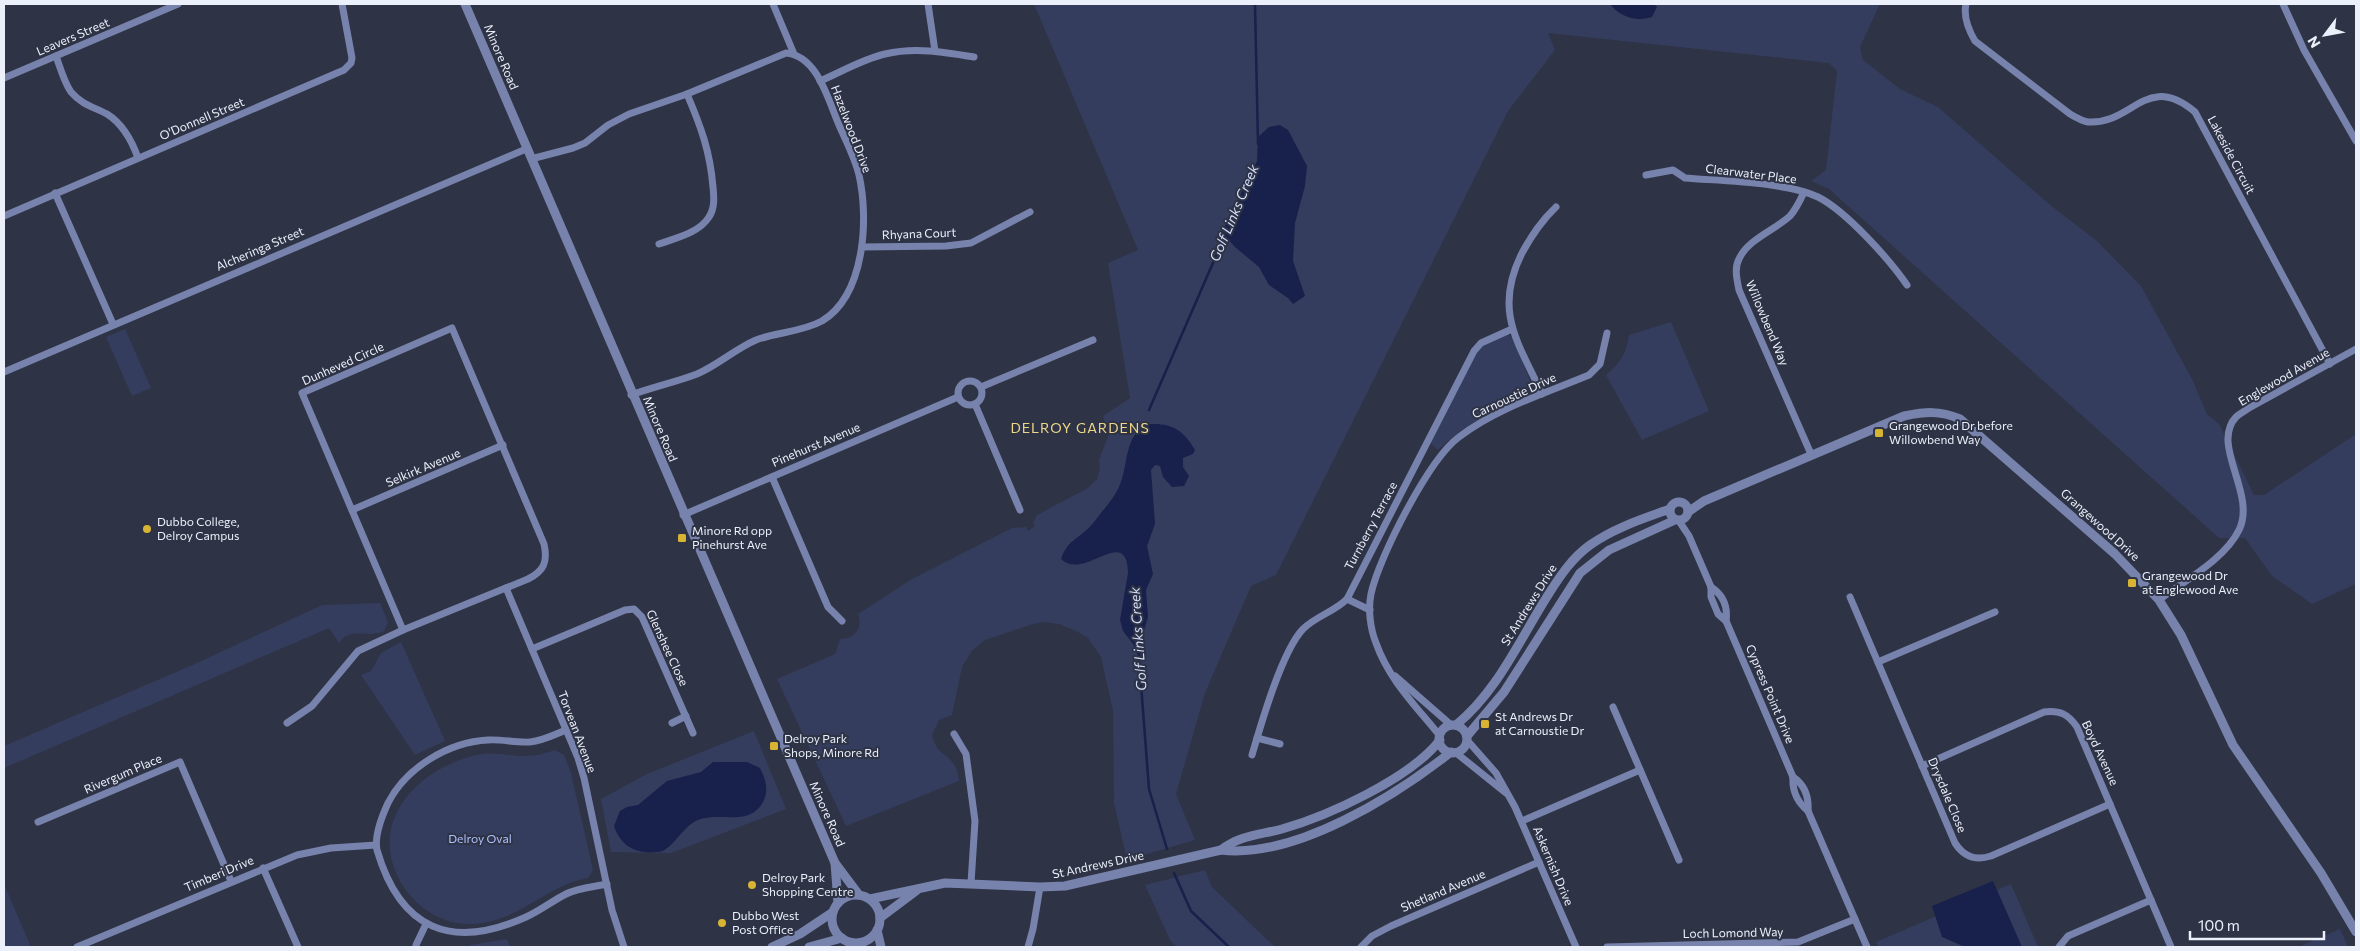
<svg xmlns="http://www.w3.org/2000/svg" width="2360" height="951" font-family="Commissioner,sans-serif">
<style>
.green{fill:#343d5d}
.water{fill:#18204c}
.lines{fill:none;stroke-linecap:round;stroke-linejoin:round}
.stream{stroke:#18204c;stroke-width:2.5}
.minor{stroke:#7783ac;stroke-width:7}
.tertiary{stroke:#7783ac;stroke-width:9}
.poi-dot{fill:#d8b434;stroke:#2e3345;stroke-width:2}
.labels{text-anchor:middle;stroke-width:4;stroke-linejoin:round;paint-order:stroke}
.street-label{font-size:12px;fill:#ecf0fb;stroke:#2e3345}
.poi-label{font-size:12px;fill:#ecf0fb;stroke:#2e3345;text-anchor:start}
.park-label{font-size:12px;fill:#b0c1ff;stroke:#2e3345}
.water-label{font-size:14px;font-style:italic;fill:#d5dffe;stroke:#2e3345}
.neighbourhood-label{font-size:14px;letter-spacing:1px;fill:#efd78a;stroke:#2e3345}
</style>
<rect width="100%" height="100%" fill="#2e3345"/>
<g class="green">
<path d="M1034,4H1880L1860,47L1863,60L1900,89L1938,107L2049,204L2097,241L2141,286L2192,379L2207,414L2219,424L2254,495H2264L2356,434V584L2312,604L2272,576L2245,538H2219L1829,189L1811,181L1826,170L1837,71L1829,63L1548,33L1555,50L1508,111L1276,575L1251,586L1205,693L1176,794L1195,840L1127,860L1114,803L1113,711L1101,657L1088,638L1076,631L1059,624L1043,622L1033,624L985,640L972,651L962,667L952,715L939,720L932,735C937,760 956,751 959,781L846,826L777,679L835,654L840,639C855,639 863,628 858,614L912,579L1012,528L1026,527L1028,531L1035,526L1033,523L1037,515L1088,488L1097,479L1100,468L1099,460L1109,434L1103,416L1130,398L1108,263L1138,250Z"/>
<path d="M1671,322L1709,411L1642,440L1606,375C1620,364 1627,352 1629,335Z"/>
<polygon points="125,329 151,388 132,396 106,337"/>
<path d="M1507,334L1512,337L1532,385V390L1528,395C1494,410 1465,424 1438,450L1430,443L1480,346Z"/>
<path d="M380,603L388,622L384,631C368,639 351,626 339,643L329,628L4,768V746L197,663L322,605Z"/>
<polygon points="401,642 445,741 415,755 361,675 371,671 381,653"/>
<polygon points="754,731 786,809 671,853 611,852 601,799 647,774"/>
<path d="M555,750L564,755L571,773L593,870L588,878C544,886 518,924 469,924C442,924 417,908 403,886C364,824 417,768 477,755C494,751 509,756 526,756C536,756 546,753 555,750Z"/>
<polygon points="1205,870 1212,887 1275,947 1177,947 1170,940 1145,885"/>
<polygon points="4,884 31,947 4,947"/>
<polygon points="2011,884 2038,947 1878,947 1876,942"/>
<polygon points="2340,929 2348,947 2298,947"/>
<polygon points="507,939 510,947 471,947 470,945"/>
</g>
<g class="water">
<path d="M1610,4H1654L1657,7L1652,17C1636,22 1620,17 1610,4Z"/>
<polygon points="1280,125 1288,130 1307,166 1305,186 1295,223 1293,261 1305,296 1293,304 1288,298 1269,285 1259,267 1235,247 1222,232 1257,161 1258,137 1269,127"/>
<path d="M1150,424C1173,423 1184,431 1195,450L1193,454L1183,458V467L1189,476L1184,486L1172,487L1163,477L1160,466L1155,465L1151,470L1155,524L1147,546L1153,574L1146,590L1148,617L1141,641L1140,660L1133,644L1123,631L1120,620L1128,573C1127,523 1084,582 1061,559C1068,538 1082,538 1094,522C1102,511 1113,500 1119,487C1129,466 1123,433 1150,424Z"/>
<path d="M713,762H747L760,768C766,780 769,790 763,802C748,829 716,809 694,822C683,828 676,843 663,851C640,856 621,848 614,826L620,811L627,807L638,805L667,781L701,772Z"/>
<polygon points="1993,881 2022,947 1965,947 1942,937 1932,906"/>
</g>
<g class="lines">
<g class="stream">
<polyline points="1255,4 1258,144"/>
<polyline points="1149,410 1226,233"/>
<polyline points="1139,658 1149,789 1167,849"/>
<polyline points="1174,873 1191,911 1229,947"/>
</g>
<g class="minor">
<polyline points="773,4 794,54"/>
<polyline points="928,4 935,51"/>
<path d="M1966,4C1963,17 1968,29 1975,41L2070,114C2075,117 2082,121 2088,122C2133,125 2146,71 2195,112L2330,364"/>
<polyline points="2283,4 2304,50 2356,141"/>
<path d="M56,56C60,67 64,82 71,92C82,105 94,107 107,114C123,124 132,141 138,158"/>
<polyline points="4,78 178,4"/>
<path d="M820,81C841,72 863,59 885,54C915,47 944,52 974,57"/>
<path d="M531,159L573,148L585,143L608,125L629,114L687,94L786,53C818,56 828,100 839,125C846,141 855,158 859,175C869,219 865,295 822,321C802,332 777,332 756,340C735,349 718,365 697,374C676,382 653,387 631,395"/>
<path d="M1646,175L1673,170L1685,178C1721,181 1787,182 1818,197C1846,211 1889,259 1907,285"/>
<path d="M1804,192C1800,201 1796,209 1790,216C1775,230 1748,239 1739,259C1734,268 1737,280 1739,290L1811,454"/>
<polyline points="55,193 113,324"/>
<polyline points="4,216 344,70 351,63 352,58 342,4"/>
<path d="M659,244C676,238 699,233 709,217C715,208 714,197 713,187C710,151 701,127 687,94"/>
<polyline points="862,247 946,246 971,243 1030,212"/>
<path d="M452,328L544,544C548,562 544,571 528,579L403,630L302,393Z"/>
<polyline points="4,372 526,149"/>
<circle cx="970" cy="393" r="12"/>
<polyline points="981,387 1093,340"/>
<path d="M1542,394C1518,342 1493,311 1522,253C1532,235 1541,221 1556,207"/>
<polyline points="975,404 1020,510"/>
<polyline points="772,477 828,607 842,621"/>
<polyline points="352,510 503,445"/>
<polyline points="683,515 958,397"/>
<polyline points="1679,521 1689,536 1711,587 1711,597 1718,614 1726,621"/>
<path d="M1711,587C1723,595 1728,607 1726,621L1793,777C1792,791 1797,802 1808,811"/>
<polyline points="506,588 578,758 584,778 612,910 624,947"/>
<path d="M1850,597L1955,843C1964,857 1975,861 1991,856L2110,804"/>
<polyline points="1347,599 1370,610"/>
<path d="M2159,600C2184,581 2225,559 2239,530C2257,494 2210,445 2236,417C2240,413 2245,411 2249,408L2356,349"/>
<polyline points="532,649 625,610 634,609 642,617 693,733"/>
<polyline points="1878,662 1995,612"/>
<polyline points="1395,676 1451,725"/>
<polyline points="1613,707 1679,860"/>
<polyline points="287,723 312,706 358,651 403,630"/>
<polyline points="672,723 686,716"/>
<path d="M566,730C554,735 542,741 530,742C516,743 502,739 488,740C448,742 406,768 388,803C382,816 374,835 377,850C400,929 451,951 526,917C540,911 552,901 566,894C578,888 593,887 607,884"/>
<polyline points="954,734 966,754 975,821 971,883"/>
<path d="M1440,736C1416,706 1389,680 1376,643C1370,628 1368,609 1371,594C1379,557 1429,459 1459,437C1497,408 1546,393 1589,375L1600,364L1607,333"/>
<polyline points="1257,738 1280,744"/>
<polyline points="1467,740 1496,773 1515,807 1576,947"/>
<polyline points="1455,752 1506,793"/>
<path d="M1252,755C1261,724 1282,651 1303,629C1316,616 1334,612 1347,599L1474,351L1481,343L1512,329"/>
<path d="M1922,766L2044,712C2060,710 2068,714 2077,727L2171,947"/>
<path d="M1793,777C1805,785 1809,796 1808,811L1867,947"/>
<polyline points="1522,821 1640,770"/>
<polyline points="38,822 180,762 231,881"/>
<polyline points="263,868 298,947"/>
<polyline points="416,945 426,924"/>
<polyline points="77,947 297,855 331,848 376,845"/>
<polyline points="1028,947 1033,929 1040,887"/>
<polyline points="1361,947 1372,936 1391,926 1539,862"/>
<polyline points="1607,947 1798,942 1855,919"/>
<polyline points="2059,947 2068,936 2151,900"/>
</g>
<g class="tertiary">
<polyline points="465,4 835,863 859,895"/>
<circle cx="1679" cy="511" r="9"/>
<path d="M1688,512L1704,501L1904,416C1925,412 1939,410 1960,419L2115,554L2159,600L2181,635L2233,745L2321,873L2356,932"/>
<path d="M1456,725C1497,692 1520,639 1548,595C1560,576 1572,558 1590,545C1614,528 1642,519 1670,509"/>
<circle cx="1453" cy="739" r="14"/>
<polyline points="1467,736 1504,692 1580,573 1609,550 1675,520"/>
<path d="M1221,850C1240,835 1260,835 1282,829C1328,816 1411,778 1440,740"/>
<polyline points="835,863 838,903"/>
<circle cx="856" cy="919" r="24"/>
<path d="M870,899L945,883L1040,887L1065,886L1221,850C1295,859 1395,796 1451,752"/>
<polyline points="880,918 916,891"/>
<polyline points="877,930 881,947"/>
<polyline points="772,947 800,934 833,912"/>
<polyline points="809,947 842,938"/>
</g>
</g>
<g class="poi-dot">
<rect x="1874" y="428" width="10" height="10" rx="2.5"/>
<circle cx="147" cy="529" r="5"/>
<rect x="677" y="533" width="10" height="10" rx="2.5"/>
<rect x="2127" y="578" width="10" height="10" rx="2.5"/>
<rect x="1480" y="719" width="10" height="10" rx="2.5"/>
<rect x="769" y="741" width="10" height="10" rx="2.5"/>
<circle cx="752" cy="885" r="5"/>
<circle cx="722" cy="923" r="5"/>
</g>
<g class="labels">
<g class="street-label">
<text transform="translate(73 37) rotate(-23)" y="4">Leavers Street</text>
<text transform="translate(501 57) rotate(67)" y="4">Minore Road</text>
<text transform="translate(202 119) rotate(-23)" y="4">O'Donnell Street</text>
<text transform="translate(851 129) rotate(69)" y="4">Hazelwood Drive</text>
<text transform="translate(2231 155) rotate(62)" y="4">Lakeside Circuit</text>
<text transform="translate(1751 174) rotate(7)" y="4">Clearwater Place</text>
<text transform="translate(919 234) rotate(-2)" y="4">Rhyana Court</text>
<text transform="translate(260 249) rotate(-23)" y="4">Alcheringa Street</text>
<text transform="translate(1767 323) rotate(67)" y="4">Willowbend Way</text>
<text transform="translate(343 364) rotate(-24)" y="4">Dunheved Circle</text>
<text transform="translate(2284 377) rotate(-30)" y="4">Englewood Avenue</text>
<text transform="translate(1514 396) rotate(-25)" y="4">Carnoustie Drive</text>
<text transform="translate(660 429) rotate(67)" y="4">Minore Road</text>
<text transform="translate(816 445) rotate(-23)" y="4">Pinehurst Avenue</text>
<text transform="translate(423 468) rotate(-23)" y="4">Selkirk Avenue</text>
<text transform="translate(2100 525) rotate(42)" y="4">Grangewood Drive</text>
<text transform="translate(1371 526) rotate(-62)" y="4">Turnberry Terrace</text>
<text transform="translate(1529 605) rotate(-58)" y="4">St Andrews Drive</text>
<text transform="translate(667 648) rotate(65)" y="4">Glenshee Close</text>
<text transform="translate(1770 694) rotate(67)" y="4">Cypress Point Drive</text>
<text transform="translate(577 732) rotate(69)" y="4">Torvean Avenue</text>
<text transform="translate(2100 753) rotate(65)" y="4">Boyd Avenue</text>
<text transform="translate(123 774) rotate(-23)" y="4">Rivergum Place</text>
<text transform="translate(1947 795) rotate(67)" y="4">Drysdale Close</text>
<text transform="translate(827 814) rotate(66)" y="4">Minore Road</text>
<text transform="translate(1098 865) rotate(-12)" y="4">St Andrews Drive</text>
<text transform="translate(1553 866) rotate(67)" y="4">Askernish Drive</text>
<text transform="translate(219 874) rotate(-23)" y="4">Timberi Drive</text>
<text transform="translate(1443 891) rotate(-23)" y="4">Shetland Avenue</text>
<text transform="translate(1733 933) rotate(-1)" y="4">Loch Lomond Way</text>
</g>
<g class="poi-label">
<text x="1889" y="430">Grangewood Dr before<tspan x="1889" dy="14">Willowbend Way</tspan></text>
<text x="157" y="526">Dubbo College,<tspan x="157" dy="14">Delroy Campus</tspan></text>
<text x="692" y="535">Minore Rd opp<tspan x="692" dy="14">Pinehurst Ave</tspan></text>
<text x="2142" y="580">Grangewood Dr<tspan x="2142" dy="14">at Englewood Ave</tspan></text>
<text x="1495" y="721">St Andrews Dr<tspan x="1495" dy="14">at Carnoustie Dr</tspan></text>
<text x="784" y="743">Delroy Park<tspan x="784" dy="14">Shops, Minore Rd</tspan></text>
<text x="762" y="882">Delroy Park<tspan x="762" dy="14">Shopping Centre</tspan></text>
<text x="732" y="920">Dubbo West<tspan x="732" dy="14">Post Office</tspan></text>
</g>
<g class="park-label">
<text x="480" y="843">Delroy Oval</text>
</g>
<g class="water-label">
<text transform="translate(1234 213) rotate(-67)" y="5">Golf Links Creek</text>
<text transform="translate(1138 639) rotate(-94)" y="5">Golf Links Creek</text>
</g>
<g class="neighbourhood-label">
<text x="1080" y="433">DELROY GARDENS</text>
</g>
</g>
<rect width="2360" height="951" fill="none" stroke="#ecf0fb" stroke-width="10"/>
<g transform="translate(2325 35) rotate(238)" stroke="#2e3345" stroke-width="4" paint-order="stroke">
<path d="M0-4L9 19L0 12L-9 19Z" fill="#ecf0fb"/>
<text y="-8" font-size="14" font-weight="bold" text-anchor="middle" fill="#ecf0fb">N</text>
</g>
<path d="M2190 931v8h134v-8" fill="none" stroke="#ecf0fb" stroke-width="2.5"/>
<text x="2198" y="931" font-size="15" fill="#ecf0fb" stroke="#2e3345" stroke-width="4" paint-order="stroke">100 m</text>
</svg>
